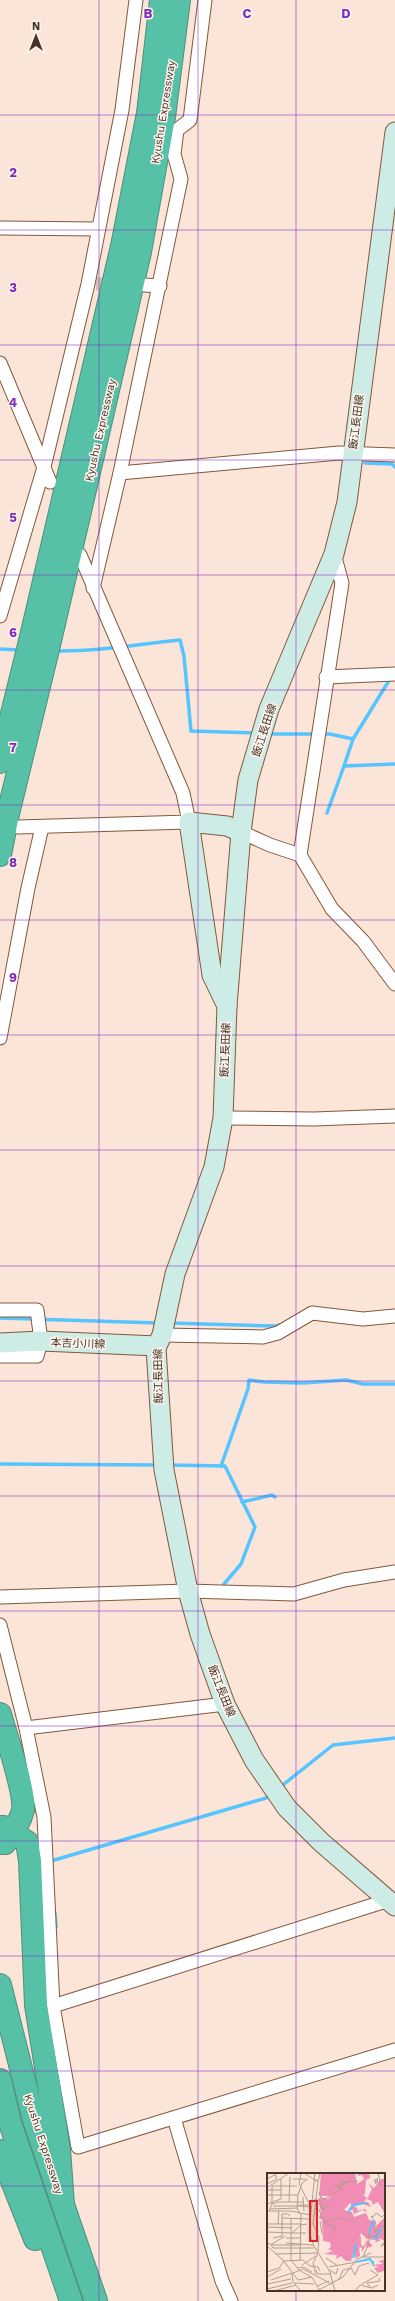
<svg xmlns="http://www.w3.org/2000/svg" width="395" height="2301" font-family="'Work Sans','Noto Sans JP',sans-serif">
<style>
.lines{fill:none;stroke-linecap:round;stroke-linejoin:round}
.stream{stroke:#56c5ff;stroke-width:3.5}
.street-tunnel{stroke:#d6c1b4;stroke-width:13;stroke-dasharray:13 6;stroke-linecap:butt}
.street-casing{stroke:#83583b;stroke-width:15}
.secondary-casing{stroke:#83583b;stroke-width:21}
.highway-casing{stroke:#518f7a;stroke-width:24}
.street{stroke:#fff;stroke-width:13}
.secondary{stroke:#ccece5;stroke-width:19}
.highway{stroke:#56c1a7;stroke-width:22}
.grid{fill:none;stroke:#7b2cbf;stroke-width:1;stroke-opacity:0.55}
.labels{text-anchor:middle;stroke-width:3;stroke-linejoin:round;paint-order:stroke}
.street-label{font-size:11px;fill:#473326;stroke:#fff5ee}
.inset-river{fill:none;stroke:#56c5ff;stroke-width:2}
.inset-road{fill:none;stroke:#b29e91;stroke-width:1}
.view{fill:#d62828;fill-opacity:0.15;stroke:#d62828;stroke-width:2}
.inset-edge{fill:none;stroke:#473326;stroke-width:2}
.grid-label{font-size:13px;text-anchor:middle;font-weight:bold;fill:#7b2cbf;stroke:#fff5ee;stroke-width:3;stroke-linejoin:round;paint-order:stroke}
</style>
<rect width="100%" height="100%" fill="#fae5d8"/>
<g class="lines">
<g class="stream">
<polyline points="365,463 392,464 395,467"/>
<polyline points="0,649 20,650"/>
<path d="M55,651C97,652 138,644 180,640L184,656L191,731L256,733"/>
<polyline points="269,734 330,734 353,739 390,679 392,679"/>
<polyline points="353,739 344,766 395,764"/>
<polyline points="327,813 344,766"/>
<polyline points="0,1318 158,1323"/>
<polyline points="170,1323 276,1326 279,1325"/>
<polyline points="0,1464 159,1465"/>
<polyline points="169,1465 225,1466 255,1527 241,1564 224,1584"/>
<polyline points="221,1466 248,1389 249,1380 264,1382 303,1383 346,1380 363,1384 395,1384"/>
<polyline points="242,1502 272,1495 275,1497"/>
<polyline points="279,1788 333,1745 395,1738"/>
<polyline points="51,1865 51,1861 266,1798 271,1794"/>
<polyline points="55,1913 56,1927"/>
</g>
<polyline class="street-tunnel" points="96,284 118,284"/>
<defs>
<g id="street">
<polyline points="0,228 97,229"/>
<polyline points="144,285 160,286"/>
<polyline points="0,363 50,482"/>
<polyline points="120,473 339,453 395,455"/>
<polyline points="334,554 342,583 300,855 332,909 363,941 395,984"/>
<polyline points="93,588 120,473 181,179 174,154 177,130 190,120 205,0"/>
<polyline points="0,616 44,467 88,284 122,110 136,0"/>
<polyline points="326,677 395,674"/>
<polyline points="18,827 189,822 183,793 80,555"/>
<polyline points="241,832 270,845 300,855"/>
<polyline points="0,1038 28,888 42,827"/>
<polyline points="223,1118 314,1119 395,1116"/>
<polyline points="0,1310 37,1310 41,1341 37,1356 0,1356"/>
<polyline points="162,1335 263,1337 278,1333 312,1313 363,1319 395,1316"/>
<polyline points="0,1597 188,1591 294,1594 344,1580 395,1572"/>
<polyline points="0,1625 26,1728 44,1817 53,2006 78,2147 395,2050"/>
<polyline points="26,1728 225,1704"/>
<polyline points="53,2006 389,1900"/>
<polyline points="174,2118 222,2281 231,2301"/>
</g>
<g id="secondary">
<polyline points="395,132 347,502 334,554 269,709 248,780 241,832 227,1006 223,1118 214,1167 175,1274 162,1335 156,1348 164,1470 188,1591 200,1634 225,1704 254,1760 287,1808 321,1842 395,1906"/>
<polyline points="227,1006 212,975 189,822 227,826 241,832"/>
<polyline points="0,1343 41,1341 157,1346"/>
</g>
<g id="highway">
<polyline points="0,762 31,637 122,246 148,113 161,0"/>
<polyline points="0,855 8,814 50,641 140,252 164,117 179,0"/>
<path d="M0,1714C5,1733 26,1793 23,1810C20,1822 13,1833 5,1843H0"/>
<polyline points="0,1827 4,1827 27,1842 30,1861 36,2005 59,2149 63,2205"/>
<polyline points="0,1985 34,2120 96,2301"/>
<polyline points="0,2080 10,2123 71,2301"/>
<polyline points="0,2151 35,2239"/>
</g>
</defs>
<use href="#street" class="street-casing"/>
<use href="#secondary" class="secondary-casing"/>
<use href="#highway" class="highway-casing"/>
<use href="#street" class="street"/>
<use href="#secondary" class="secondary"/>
<use href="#highway" class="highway"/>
</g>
<path class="grid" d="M99,0V2301M198,0V2301M296,0V2174M0,115H395M0,230H395M0,345H395M0,460H395M0,575H395M0,690H395M0,805H395M0,920H395M0,1035H395M0,1150H395M0,1266H395M0,1381H395M0,1496H395M0,1611H395M0,1726H395M0,1841H395M0,1956H395M0,2071H395M0,2186H268M384,2186H395M296,2290V2301"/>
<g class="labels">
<g class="street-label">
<text transform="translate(163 112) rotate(-81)" y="4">Kyushu Expressway</text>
<text transform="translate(356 422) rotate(-83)" y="4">飯江長田線</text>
<text transform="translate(100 430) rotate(-77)" y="4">Kyushu Expressway</text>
<text transform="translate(264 730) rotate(-72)" y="4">飯江長田線</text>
<text transform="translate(225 1050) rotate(-88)" y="4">飯江長田線</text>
<text transform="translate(78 1343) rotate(2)" y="4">本吉小川線</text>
<text transform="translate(158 1376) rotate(-91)" y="4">飯江長田線</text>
<text transform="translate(222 1691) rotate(68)" y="4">飯江長田線</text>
<text transform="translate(44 2144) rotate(72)" y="4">Kyushu Expressway</text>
</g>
</g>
<g transform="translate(267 2173)">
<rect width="118" height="118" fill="#fae5d8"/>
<path d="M54,0H88L90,11L97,6L95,2L91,3V0H102L103,5L99,7L98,21L96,22L100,25L97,29H101L104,34L96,31L87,33L91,36L89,38L98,36L99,37L100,39L95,37L87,41L86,37L81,36L85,33L83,30L77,37L85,39L87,44L99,40L102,47L109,48L108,54L118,44V68L112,65L113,68L108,69L109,67L100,66L94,60L92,67L94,63V72L97,73L100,67L106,73L99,75L100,70L95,79V75L92,74L93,83L88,85L87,77L84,88H79L74,83L69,86L70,82L57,81L66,78L61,76L64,74L63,69L56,68L55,47L52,45L54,39L51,27L53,24L61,26L67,20L63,23H52ZM114,6H118V41L111,29L105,32V28L100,26L105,16L101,10L107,15ZM118,86V104L117,98L111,100L107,95L112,94L106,92L115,91V89L113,90L112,88Z" fill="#f18cb5"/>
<path class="inset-river" d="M81,40L86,32L99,30M102,60L106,48M106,66L110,64L114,56M86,85L89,71M89,89L103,86L106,91V88"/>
<path class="inset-road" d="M34,0L32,11L44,34M37,0L51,9L46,51L52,64L51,79M48,0L42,59L47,73L63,99L68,118M111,0L114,12M0,6L11,0M26,6H39M48,7L51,8L53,1L50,0M109,7V11L107,7H110L111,10L110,5M0,11L10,6L8,2M0,15L22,0M0,17H14M61,18L73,10M52,19L54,25L58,26L76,15L70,14L79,10L74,9L91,8M0,22H31M36,24L37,38M47,26L54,28L53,32L56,37L55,34L58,36L59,32L62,33M22,29L23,4M0,31L14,26V6M5,31V13H30M30,32H43M6,33H30M30,33L44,34M3,36L30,35M47,36H52L55,45H58M0,38H24L43,42M2,38L5,31L11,29H37M49,39L51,59M33,41L30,35L31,22L35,10L41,6M118,41L115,44L109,40L106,44L104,43L108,49L107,60L113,54L118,53M15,45L42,46M24,46V87L32,97M53,48L55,61M0,51H34M11,51L12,37M59,51L68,53L67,60M58,52L57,49L70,45L83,47M0,54L25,55M0,59L25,60L34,52L40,51M25,60H39M6,65L15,63V41H21L23,43M19,65H33M118,68L114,74L118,70M0,70L6,72H33M19,70L46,72M5,71L18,63M4,72L6,75H47M0,73L16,87L31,107L45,104L53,118M9,81L50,80M96,84L102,70V60L105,64L110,62L111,57M96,84H118M59,85L71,93M33,87L34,41M17,88L36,87L43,93L51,94L53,98M35,92L49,83M62,94L89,89M30,95L36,94L45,99M84,95L88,102L92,93L102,90M32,97L44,104M49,97L51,101H64M63,97L69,101L71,95M0,99L12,95L17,88M25,100L26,109L34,118M26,100L36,96L65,111M49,102L46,90L51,80M0,104L14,96M4,107L25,100M72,107L76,97L84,95M28,110L47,111M0,111L24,106M95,111L111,102L103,97M50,113L62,108M103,114L100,110L113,108L112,105M0,116L25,110M7,118L29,112M50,118L76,104L90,86L104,80M88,118L93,112L105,115L111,112"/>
<path class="view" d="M43,28H50V68H43Z"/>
<rect width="118" height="118" class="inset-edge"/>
</g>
<g class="grid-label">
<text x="148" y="18">B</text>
<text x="247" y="18">C</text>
<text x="346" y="18">D</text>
<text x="13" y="177">2</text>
<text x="13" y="292">3</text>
<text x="13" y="407">4</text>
<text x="13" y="522">5</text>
<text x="13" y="637">6</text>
<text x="13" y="752">7</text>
<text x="13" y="867">8</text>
<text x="13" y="982">9</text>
</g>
<g transform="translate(36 36)" stroke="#fff5ee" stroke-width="3" paint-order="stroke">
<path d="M0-3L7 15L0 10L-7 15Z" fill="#473326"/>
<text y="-6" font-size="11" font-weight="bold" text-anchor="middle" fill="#473326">N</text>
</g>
</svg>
